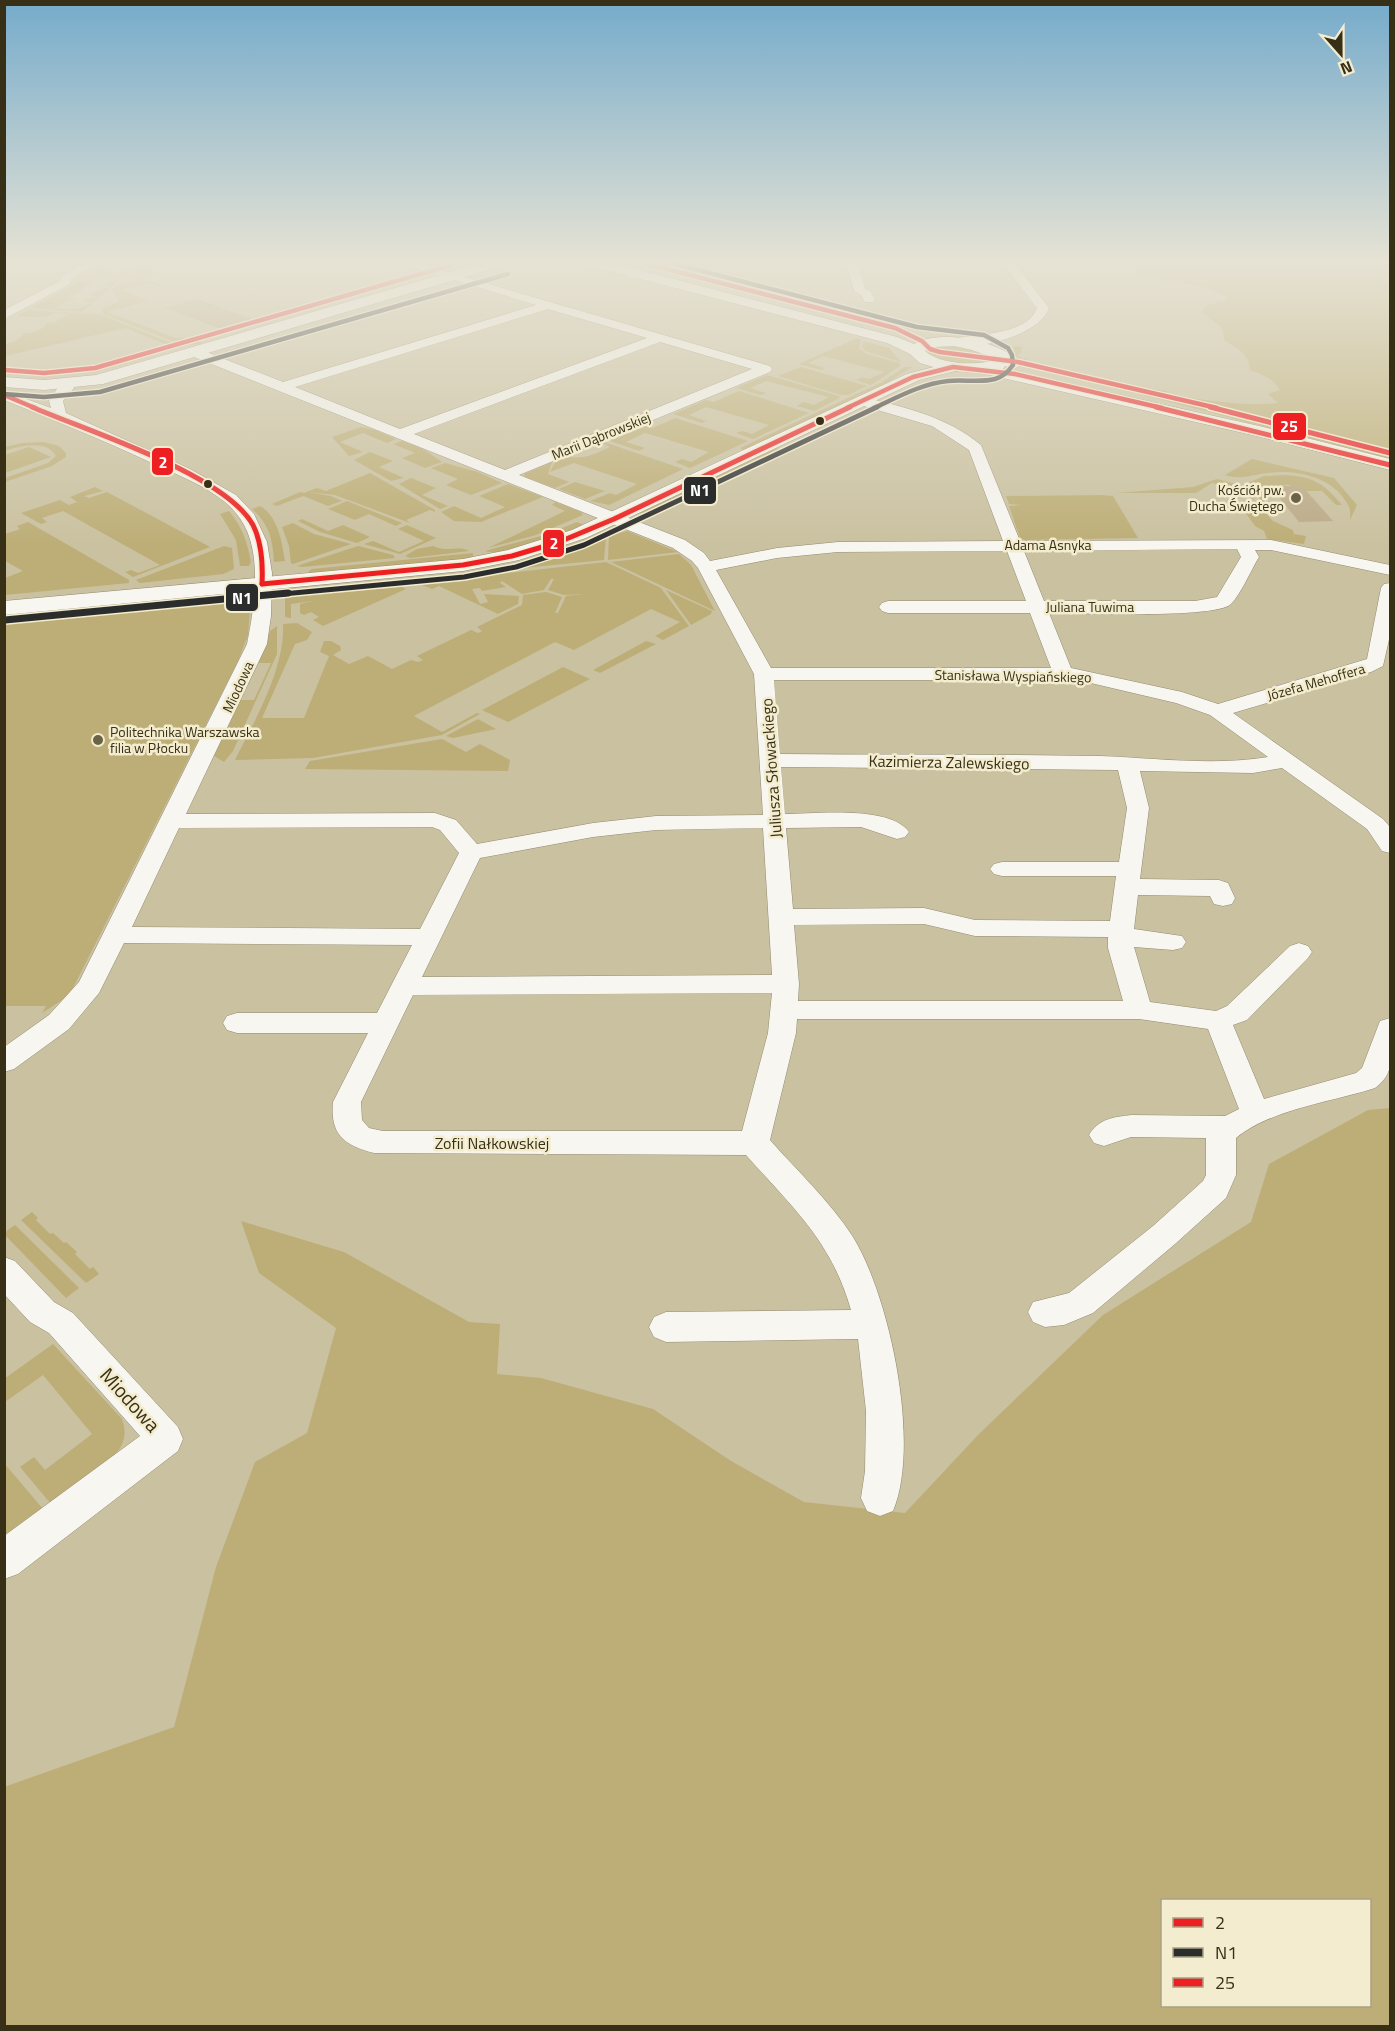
<svg xmlns="http://www.w3.org/2000/svg" width="1395" height="2031" font-family="'Titillium Web',sans-serif">
<style>
.green{fill:#bdae77;fill-rule:evenodd}
.building{fill:#ba8}
.lines{fill:none;stroke-linecap:round;stroke-linejoin:round}
.minor-casing{stroke:#928b71;stroke-width:1}
.tertiary-casing{stroke:#928b71;stroke-width:1}
.secondary-casing{stroke:#928b71;stroke-width:1}
.minor{fill:#f7f6f1;fill-rule:evenodd}
.tertiary{fill:#f7f6f1;fill-rule:evenodd}
.secondary{fill:#f7f6f1;fill-rule:evenodd}
.bus-1-far1-casing{stroke:#f4ecce;stroke-width:7}
.bus-1-casing{stroke:#f4ecce;stroke-width:8}
.bus-2-far2-casing{stroke:#f4ecce;stroke-width:7}
.bus-2-far1-casing{stroke:#f4ecce;stroke-width:8}
.bus-2-casing{stroke:#f4ecce;stroke-width:10}
.bus-3-far1-casing{stroke:#f4ecce;stroke-width:7}
.bus-3-casing{stroke:#f4ecce;stroke-width:8}
.bus-1-far1{stroke:#ee1f23;stroke-width:4.5}
.bus-1{stroke:#ee1f23;stroke-width:5}
.bus-2-far2{stroke:#2b2c2c;stroke-width:4.5}
.bus-2-far1{stroke:#2b2c2c;stroke-width:5}
.bus-2{stroke:#2b2c2c;stroke-width:7}
.bus-3-far1{stroke:#ee1f23;stroke-width:4.5}
.bus-3{stroke:#ee1f23;stroke-width:5}
.bus-dot{fill:#373017;stroke:#f4ecce;stroke-width:2}
.poi-dot{fill:#6a6347;stroke:#f4ecce;stroke-width:2}
.labels{text-anchor:middle;stroke-width:5;stroke-linejoin:round;paint-order:stroke}
.far-street-label{font-size:14px;fill:#373017;stroke:#f4ecce}
.far-poi-label{font-size:14px;fill:#373017;stroke:#f4ecce;text-anchor:end}
.street-label{font-size:16px;fill:#373017;stroke:#f4ecce}
.near-street-label{font-size:20px;fill:#373017;stroke:#f4ecce}
.line-badge{stroke:#f4ecce;stroke-width:2}
.badge-label{font-size:16px;text-anchor:middle;font-weight:bold;fill:#fff}
</style>
<rect width="100%" height="100%" fill="#cac1a0"/>
<g class="green">
<path d="M133,262H141L82,312L30,308L72,286L100,268L114,269L96,277L99,278L69,298L76,299L63,303L55,308C69,310 77,311 91,302L82,301L99,296L88,295L109,286L103,285L123,275L115,273L133,266L125,265Z"/>
<polygon points="145,262 162,265 154,268 157,270 144,278 167,287 163,288 151,283 122,290 147,301 107,312 176,338 192,338 203,343 185,346 103,314 102,309 119,301 112,290"/>
<path d="M1133,262H1390V459L1043,369L1023,362L1014,355V346L1022,347L1020,354L1016,355L1023,359L1028,358L1026,362L1110,384L1167,391L1166,393C1205,401 1239,406 1278,403L1268,394L1280,390C1274,379 1262,374 1250,370C1250,353 1236,348 1224,340L1222,328L1202,312L1206,306L1226,300V297C1216,291 1205,287 1194,285C1175,280 1142,283 1133,262Z"/>
<path d="M28,310L101,315L184,348L172,347L126,328L5,356V344C13,344 23,336 23,333C34,334 46,328 46,323H54L68,314L55,313C46,319 31,317 17,316Z"/>
<polygon points="857,338 861,340 859,348 866,354 900,363 900,366 871,385 856,380 862,377 869,379 884,372 823,356 808,363 825,368 821,370 799,364"/>
<polygon points="864,341 889,348 901,362 865,351 862,346"/>
<path d="M948,345C961,347 981,348 991,359C979,370 939,363 927,352L933,347Z"/>
<polygon points="801,367 867,386 848,395 841,395 778,376"/>
<polygon points="905,367 912,367 885,384 744,451 740,448 882,382"/>
<polygon points="767,375 839,396 840,398 814,411 797,406 803,402 814,405 829,397 766,381 750,388 766,393 761,395 736,388"/>
<polygon points="739,391 809,413 753,439 736,433 742,431 752,434 769,425 706,407 689,415 706,421 702,423 673,414 706,400 714,402"/>
<polygon points="675,418 748,441 690,468 675,462 682,459 691,462 709,452 645,433 626,442 645,448 639,451 610,441 645,426 653,428"/>
<polygon points="361,427 375,430 396,439 387,443 363,433 340,442 363,452 349,456 332,437"/>
<polygon points="402,441 423,449 442,462 425,468 402,458 415,453 393,444"/>
<path d="M44,442L59,446L66,453V457L52,466L5,482V478L48,463L56,456C47,439 19,446 5,451V447L22,443Z"/>
<path d="M604,442L683,469L609,505L590,501L610,493L616,495L637,484L574,463L550,472L556,460L568,456C582,461 597,453 610,447L602,443Z"/>
<polygon points="29,447 51,457 5,473 5,455"/>
<polygon points="777,448 779,449 647,513 639,513"/>
<polygon points="370,452 393,461 379,467 404,478 391,481 354,460"/>
<path d="M1252,459L1334,478L1357,505L1350,520C1350,516 1351,511 1349,507C1335,477 1297,469 1267,473C1251,475 1241,480 1225,475Z"/>
<polygon points="552,462 548,474 569,482 555,488 525,477 524,474"/>
<polygon points="445,463 478,472 502,483 471,495 446,485 458,479 431,468"/>
<polygon points="370,473 435,510 435,512 430,510 406,520 410,523 335,495 307,492 331,496 342,501 328,506 303,496 277,506 272,504 300,492 306,493 306,492 317,488 326,491"/>
<path d="M1286,475C1315,477 1324,484 1342,505H1336L1322,491H1305L1289,485L1271,486L1273,491H1257L1268,506H1265L1249,485L1250,482L1264,476Z"/>
<polygon points="411,478 436,488 422,495 448,506 440,509 399,484"/>
<polygon points="1217,479 1244,486 1259,506 1244,490 1212,483 1196,493 1116,493 1193,487"/>
<polygon points="575,482 605,491 585,499 559,489"/>
<polygon points="508,484 543,497 481,522 454,521 441,512 454,506 481,518 505,507 479,496"/>
<polygon points="95,487 103,491 84,496 89,498 107,492 210,547 133,577 125,572 131,570 138,573 160,565 63,511 42,518 47,522 41,524 21,513 60,500 69,505 77,502 70,497"/>
<polygon points="1101,495 1113,496 1138,538 1025,540 1020,538 1009,506 1022,505 1009,504 1006,496"/>
<polygon points="347,501 402,523 396,526 369,514 355,520 328,509"/>
<polygon points="555,502 581,512 583,515 536,535 488,548 565,511 552,505"/>
<path d="M260,506C278,516 282,542 285,561L274,562C273,540 269,524 252,509Z"/>
<polygon points="1260,507 1273,521 1293,530 1294,534 1306,536 1304,544 1267,539 1264,531 1255,526 1242,508"/>
<path d="M229,511C243,528 247,542 251,562L249,566H240L236,540L220,514Z"/>
<polygon points="302,519 328,531 343,525 370,537 357,543 320,532 298,521"/>
<polygon points="28,522 129,580 129,583 5,595 5,578 23,571 5,561 5,534 20,529 17,526"/>
<path d="M577,522L584,525C563,534 506,558 485,551L545,535Z"/>
<polygon points="293,523 314,534 351,544 293,564 291,563 289,546 282,527"/>
<polygon points="407,525 436,538 400,554 364,544 373,541 399,552 424,541 398,529"/>
<polygon points="627,531 678,552 608,560 609,536"/>
<polygon points="606,537 604,560 494,571 566,553"/>
<polygon points="224,546 232,548 234,569 223,574 140,583 136,580"/>
<polygon points="358,546 393,555 395,558 302,567 297,566"/>
<path d="M433,546C448,553 458,545 469,551L410,558L405,556L417,549Z"/>
<polygon points="473,553 473,558 309,574 309,571 312,569"/>
<polygon points="679,554 691,565 715,611 611,562"/>
<path d="M606,562L661,588L689,626L663,640L655,636L680,622L651,609L574,650L555,642L414,716L442,732L477,713L480,714L442,735L313,758L235,760C255,720 285,669 283,624L297,623L312,632L307,640L295,644L262,718H304L329,656L320,652L324,641H331L340,646L341,650L333,655L349,664L368,656L392,669L411,660L418,662L423,660L417,656L471,630L478,633L482,631L477,627L522,605L523,595L546,592L562,597L555,613H558L566,596L584,594L564,595L548,590L554,579H551L544,590L522,594L502,581L500,583L506,587L482,591L480,588L472,589L480,604L488,602L484,594L519,596L518,604L498,614L439,586L432,589L418,583Z"/>
<polygon points="398,585 406,589 323,626 313,620 319,617 311,612 304,615 300,613 300,604 313,601 291,604 291,618 285,617 285,598 308,594"/>
<polygon points="666,590 712,611 711,614 691,625"/>
<polygon points="209,595 206,598 5,616 5,614"/>
<polygon points="207,602 238,602 250,610 248,635 238,661 71,992 64,999 42,1013 46,1006 5,1006 4,621"/>
<polygon points="277,626 277,654 233,751 224,762 214,756 240,700 254,700 271,663 257,663 270,631"/>
<polygon points="646,641 656,644 600,673 593,670"/>
<polygon points="563,667 590,679 508,722 482,710"/>
<polygon points="478,719 496,729 453,738 446,736"/>
<polygon points="442,739 466,752 480,744 510,760 508,771 305,769 310,761"/>
<path d="M1390,1108V2026H5L4,1787L174,1727L216,1567L255,1462L307,1433L336,1328L259,1273L241,1221L344,1252L469,1322L500,1324L497,1374L541,1378L653,1409L731,1461L804,1502L905,1513L979,1434L1103,1315L1251,1222L1269,1164L1368,1110ZM1162,1900H1370V2006H1162Z"/>
<polygon points="32,1212 38,1218 36,1220 50,1234 53,1233 64,1243 66,1242 77,1252 75,1254 90,1269 93,1267 99,1274 86,1283 21,1220"/>
<polygon points="15,1225 79,1288 66,1298 5,1235 5,1232"/>
<path d="M53,1344L122,1419C127,1433 125,1443 115,1455L51,1504L20,1467L34,1457L45,1470L92,1434L43,1375L5,1402L4,1379Z"/>
<polygon points="4,1463 43,1509 4,1538"/>
</g>
<g class="building">
<polygon points="198,299 235,313 254,319 221,329 165,308"/>
<polygon points="1270,486 1302,486 1333,521 1299,522"/>
</g>
<g class="lines">
<defs>
<g id="minor">
<polygon points="87,262 101,262 71,279 70,284 4,319 4,310 60,281 61,276"/>
<path d="M395,262H413L770,366L772,369L770,372L519,475L685,540L704,553L710,561L777,548L838,542L1003,541L969,450L932,426L857,404L855,401L862,397C905,407 947,417 981,445L1020,541L1271,540L1390,565V575L1271,550H1255L1259,557C1251,570 1241,594 1231,604C1216,619 1077,613 1049,613L1071,668L1182,692L1218,704L1367,659L1381,588L1384,584L1390,583V635L1383,666L1371,672L1233,713L1383,819L1390,827V853L1382,851L1367,829L1282,768L1253,773L1140,771L1149,808L1140,879L1219,880L1228,883L1235,898L1232,904L1223,906L1214,904L1210,896L1138,895L1134,929L1182,936L1186,942L1182,948L1173,950L1134,947L1150,1002L1216,1011L1227,1006L1290,946L1299,943L1308,946L1312,952L1308,958L1247,1020L1233,1025L1264,1099L1356,1073L1362,1068L1380,1021L1390,1018V1067C1387,1077 1383,1082 1375,1088C1332,1102 1271,1109 1236,1138V1175L1226,1198L1175,1244L1093,1313L1064,1325L1045,1327L1033,1322L1028,1312L1033,1302L1069,1293L1153,1226L1203,1181L1206,1175V1138L1131,1137L1104,1146L1094,1143L1089,1135C1098,1119 1114,1117 1131,1115L1225,1116L1239,1109L1208,1029L1139,1019H797L796,1033L770,1140C798,1172 830,1201 853,1237C890,1297 921,1445 893,1511L880,1516L867,1511L861,1498L865,1471L866,1411L858,1339L666,1342L654,1337L649,1327L654,1317L666,1312L851,1310C831,1240 792,1207 746,1155L374,1153C344,1145 330,1135 333,1102L368,1033H237L227,1030L223,1023L227,1016L237,1013H377L412,945L124,943L99,993L69,1029L14,1069L4,1072V1047L49,1015L79,982L247,644C254,609 261,565 247,531C242,520 234,509 225,502C204,485 176,474 152,463C103,440 54,420 4,400V391L51,408L49,401L62,381H72L74,388L63,401L66,413L190,469L236,495L254,514L267,542L272,573L271,616L267,644L186,814L435,813L456,820L477,844L593,823L656,816L763,815L754,674L698,568L692,561L673,548L189,355L188,352L189,349H199L283,382L536,305ZM548,309L647,338L400,429L295,387ZM660,342L752,369L505,470L414,434ZM1237,549L1241,557L1217,597L1195,601H1044L1024,551ZM1007,551L1026,601H888L882,603L879,607L882,611L888,613H1030L1051,668H771L716,570L777,558L838,552ZM774,680H1078L1176,703L1210,715L1268,757C1213,766 1155,758 1099,756C993,754 887,755 780,754ZM781,767L1118,770L1127,808L1119,862H1002L994,864L990,869L994,874L1002,876H1116L1110,921L975,920L924,908L793,909L786,828L861,827L897,839L905,837L909,832C890,805 815,814 785,814ZM432,827L440,830L459,853L420,929L132,927L179,828ZM763,828L772,975L422,977L480,858L593,837L656,830ZM924,924L975,936L1108,937V948L1123,1001H798L799,984L794,925ZM772,993L768,1033L742,1131H383L369,1128L362,1120L361,1102L413,995Z"/>
<polygon points="621,262 633,262 633,263 627,266"/>
<polygon points="846,262 858,262 865,289 870,291 875,299 873,302 865,302 861,295 854,291"/>
<path d="M1002,262H1014L1049,308C1040,335 977,351 952,345L950,342L952,339C975,334 1027,336 1037,308Z"/>
<polygon points="4,1257 15,1261 54,1302 73,1313 178,1427 183,1439 178,1451 18,1574 4,1579 4,1536 140,1436 49,1333 30,1322 4,1294"/>
</g>
<g id="tertiary">
<polygon points="485,262 507,262 505,265 103,384 44,390 4,387 4,377 44,380 96,375"/>
<polygon points="953,362 959,364 961,367 959,370 919,380 586,538 519,560 463,571 4,615 4,601 463,559 508,550 572,530 907,374"/>
</g>
<path id="secondary" d="M585,262H608L897,337L914,344C940,328 1003,341 1022,364L1014,369L1005,366L1003,369L1259,426L1390,459V470L1257,436L981,373L944,370L920,363L910,354L887,343L587,265ZM954,346L972,350L994,358L992,361C973,365 941,365 925,351L934,347Z"/>
</defs>
<use href="#minor" class="minor-casing"/>
<use href="#tertiary" class="tertiary-casing"/>
<use href="#secondary" class="secondary-casing"/>
<use href="#minor" class="minor"/>
<use href="#tertiary" class="tertiary"/>
<use href="#secondary" class="secondary"/>
<defs>
<g id="bus-1-far1">
<polyline points="4,395 35,408"/>
<polyline points="847,408 913,377 953,367 1015,374 1162,408"/>
</g>
<g id="bus-1">
<path d="M32,407C87,431 225,474 253,525C262,543 263,564 262,584"/>
<polyline points="1156,407 1390,465"/>
<polyline points="262,584 463,565 512,556 559,542 614,519 850,407"/>
</g>
<g id="bus-2-far2">
<path d="M668,262L917,327L984,335L1008,348L1012,355L1013,365C1008,372 1003,377 995,379C980,383 963,379 948,381C921,384 898,397 874,408"/>
<polyline points="4,394 44,397 100,392 508,274"/>
</g>
<polyline id="bus-2-far1" points="272,595 464,577 516,567 584,545 877,407"/>
<polyline id="bus-2" points="5,620 288,593"/>
<g id="bus-3-far1">
<polyline points="640,262 895,328 922,341 930,349 940,352 1018,362 1217,408"/>
<polyline points="5,370 44,373 95,368 462,262"/>
</g>
<polyline id="bus-3" points="1210,407 1390,453"/>
</defs>
<use href="#bus-1-far1" class="bus-1-far1-casing"/>
<use href="#bus-1" class="bus-1-casing"/>
<use href="#bus-2-far2" class="bus-2-far2-casing"/>
<use href="#bus-2-far1" class="bus-2-far1-casing"/>
<use href="#bus-2" class="bus-2-casing"/>
<use href="#bus-3-far1" class="bus-3-far1-casing"/>
<use href="#bus-3" class="bus-3-casing"/>
<use href="#bus-1-far1" class="bus-1-far1"/>
<use href="#bus-1" class="bus-1"/>
<use href="#bus-2-far2" class="bus-2-far2"/>
<use href="#bus-2-far1" class="bus-2-far1"/>
<use href="#bus-2" class="bus-2"/>
<use href="#bus-3-far1" class="bus-3-far1"/>
<use href="#bus-3" class="bus-3"/>
</g>
<linearGradient id="sky" x2="0" y2="1"><stop stop-color="#75abcb"/><stop offset="0.48" stop-color="#e7e3d4"/><stop offset="1" stop-color="#e7e3d4" stop-opacity="0"/></linearGradient>
<rect width="1395" height="546" fill="url(#sky)"/>
<g class="bus-dot">
<circle cx="820" cy="421" r="5"/>
<circle cx="208" cy="484" r="5"/>
</g>
<g class="poi-dot">
<circle cx="1296" cy="498" r="6"/>
<circle cx="98" cy="740" r="6"/>
</g>
<g class="labels">
<g class="far-street-label">
<text transform="translate(601 436) rotate(-22)" y="5">Marii Dąbrowskiej</text>
<text x="1048" y="550">Adama Asnyka</text>
<text x="1090" y="612">Juliana Tuwima</text>
<text transform="translate(1013 676) rotate(1)" y="5">Stanisława Wyspiańskiego</text>
<text transform="translate(1316 682) rotate(-16)" y="5">Józefa Mehoffera</text>
<text transform="translate(238 687) rotate(-65)" y="5">Miodowa</text>
</g>
<g class="far-poi-label">
<text x="1284" y="495">Kościół pw.<tspan x="1284" dy="16">Ducha Świętego</tspan></text>
<text x="110" y="737" text-anchor="start">Politechnika Warszawska<tspan x="110" dy="16">filia w Płocku</tspan></text>
</g>
<g class="street-label">
<text transform="translate(949 762) rotate(1)" y="6">Kazimierza Zalewskiego</text>
<text transform="translate(771 768) rotate(-94)" y="6">Juliusza Słowackiego</text>
<text x="492" y="1149">Zofii Nałkowskiej</text>
</g>
<g class="near-street-label">
<text transform="translate(130 1400) rotate(48)" y="7">Miodowa</text>
</g>
</g>
<g class="line-badge">
<rect x="1272" y="412" width="35" height="29" rx="6" fill="#ee1f23"/>
<rect x="151" y="447" width="23" height="29" rx="6" fill="#ee1f23"/>
<rect x="683" y="476" width="34" height="29" rx="6" fill="#2b2c2c"/>
<rect x="542" y="529" width="23" height="29" rx="6" fill="#ee1f23"/>
<rect x="225" y="583" width="34" height="29" rx="6" fill="#2b2c2c"/>
</g>
<g class="badge-label">
<text x="1289" y="432">25</text>
<text x="163" y="468">2</text>
<text x="700" y="496">N1</text>
<text x="554" y="549">2</text>
<text x="242" y="604">N1</text>
</g>
<rect width="1395" height="2031" fill="none" stroke="#373017" stroke-width="12"/>
<rect x="1161" y="1899" width="210" height="108" fill="#f4ecce" stroke="#a8a185" stroke-width="1.5"/>
<rect x="1173" y="1918" width="30" height="9" fill="#ee1f23" stroke="#a8a185" stroke-width="1.5"/>
<text x="1215" y="1929" font-size="18" fill="#373017">2</text>
<rect x="1173" y="1948" width="30" height="9" fill="#2b2c2c" stroke="#a8a185" stroke-width="1.5"/>
<text x="1215" y="1959" font-size="18" fill="#373017">N1</text>
<rect x="1173" y="1978" width="30" height="9" fill="#ee1f23" stroke="#a8a185" stroke-width="1.5"/>
<text x="1215" y="1989" font-size="18" fill="#373017">25</text>
<g transform="translate(1341 54) rotate(159)" stroke="#f4ecce" stroke-width="4.5" paint-order="stroke">
<path d="M0-4.5L10 22L0 15L-10 22Z" fill="#373017"/>
<text y="-9" font-size="16" font-weight="bold" text-anchor="middle" fill="#373017">N</text>
</g>
</svg>
